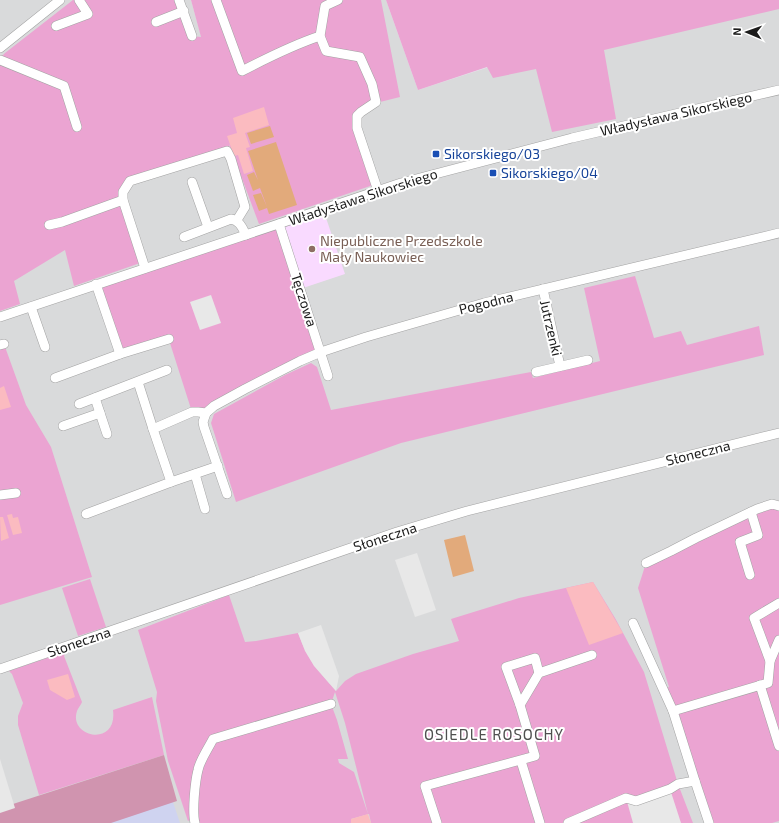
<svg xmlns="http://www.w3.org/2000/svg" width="779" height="823" font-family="'Exo 2',sans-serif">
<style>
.residential{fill:#d9dadb}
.commercial{fill:#cfd3f0}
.education{fill:#f9daff}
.grass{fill:#eba4d2;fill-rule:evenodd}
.forest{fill:#d094af}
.park{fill:#fbbbc0}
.pitch{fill:#e2aa7b}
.parking{fill:#e8e8e8}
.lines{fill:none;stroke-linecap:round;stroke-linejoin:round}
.street-casing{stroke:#a3a3a3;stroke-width:10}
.street{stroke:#fff;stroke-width:9}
.transit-dot{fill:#1a4fb4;stroke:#fff;stroke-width:1.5}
.education-dot{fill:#8d6e63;stroke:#fff;stroke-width:1.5}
.labels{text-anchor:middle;stroke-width:4;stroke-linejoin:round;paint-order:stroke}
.street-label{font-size:14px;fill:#1c1c1c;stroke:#fff}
.transit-label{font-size:14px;fill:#164399;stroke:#fff;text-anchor:start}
.education-label{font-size:14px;fill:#785e54;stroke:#fff;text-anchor:start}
.neighbourhood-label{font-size:15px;letter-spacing:1px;fill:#4f4f4f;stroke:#fff}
</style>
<rect width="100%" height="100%" fill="#e8e2ee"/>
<polygon class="residential" points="0,0 191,0 223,115 321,0 386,0 418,90 529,54 779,0 779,823 0,823"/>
<polygon class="commercial" points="171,796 180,823 88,823"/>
<polygon class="education" points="323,209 345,274 300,289 279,224"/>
<g class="grass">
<polygon points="73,0 179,0 192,36 201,37 191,0 381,0 400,97 376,103 357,116 376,184 259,224 229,144 231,159 227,151 130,181 123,192 143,262 74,286 65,250 14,281 20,304 0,311 0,58 5,53"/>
<polygon points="386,0 779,0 779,9 604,50 616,119 552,132 536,69 493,78 487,67 418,90"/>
<polygon points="279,224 321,352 214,406 192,412 169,340 120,354 96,284"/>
<polygon points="635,276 654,338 681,331 687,345 759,326 764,355 401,443 236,502 211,423 214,414 285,375 311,363 317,367 331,410 531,372 533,378 600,361 584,288"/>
<polygon points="4,344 26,405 51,447 92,577 0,605 0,345"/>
<polygon points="779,506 779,821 772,823 709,823 663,689 669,687 638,588 646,563 751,512"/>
<polygon points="90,579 106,627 78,636 62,588"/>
<path d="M593,582L615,618L644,672L678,784L693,823H371L369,814L351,819V823H195L193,818L188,821L168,761L156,701L157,692L138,630L229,595L245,642L256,641L298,633C308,660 317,669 336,691L345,681L356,674L413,654L459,641L451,619L519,598ZM335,692L345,723L368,814L354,772L339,763L338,759H348L337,720L331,704Z"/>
<path d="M67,651L64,656L82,702C81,705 78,708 77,711C68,737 118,748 113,710L152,697L164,755L39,795L18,725V716L23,703L12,674L9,671Z"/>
</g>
<polygon class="forest" points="164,755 177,801 111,823 0,823 0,810 13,804"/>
<g class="park">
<polygon points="264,107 269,125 245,133 250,147 246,148 253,171 244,174 238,155 234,156 227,136 237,133 233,118"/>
<polygon points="4,386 11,407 0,410 0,388"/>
<polygon points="12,514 13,518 18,517 22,533 13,535 7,515"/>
<polygon points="0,517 3,517 9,538 1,541"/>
<polygon points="593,582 623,633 589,645 566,588"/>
<polygon points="68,674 75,697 67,700 50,690 47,680"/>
<polygon points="368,814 371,823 351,823 351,819"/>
</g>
<g class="pitch">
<polygon points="270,126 274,137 251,144 247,133"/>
<polygon points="276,142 297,205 269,214 267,208 259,211 253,195 261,193 267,207 260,188 253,191 247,175 254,172 258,180 248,151"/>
<polygon points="465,535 474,571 453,577 444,540"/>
</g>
<g class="parking">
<polygon points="211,295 221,323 200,330 190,302"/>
<polygon points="417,553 436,610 415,617 395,560"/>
<polygon points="321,625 339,676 336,691 314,666 305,651 298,633"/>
<polygon points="0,759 15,808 0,813"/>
<polygon points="670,789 681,823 633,823 626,798"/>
</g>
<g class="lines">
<defs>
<g id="street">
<polyline points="179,0 192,36"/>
<path d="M216,0L242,71C267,58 293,45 320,36"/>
<polyline points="338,0 325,6 320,36 326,51 360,57 372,84 376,102 361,112 357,116 357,128 378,191"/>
<polyline points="156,22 184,11"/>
<polyline points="56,26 88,14 79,0"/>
<polyline points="0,48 60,0"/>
<polyline points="0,60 64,86 77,127"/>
<polyline points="192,182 208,227"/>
<polyline points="279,224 328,376"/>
<polyline points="49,225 62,222 123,200"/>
<path d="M184,237L231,219C240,221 242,227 246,235"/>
<polyline points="145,268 123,200 123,192 130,181 227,151 231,159 245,207 237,220"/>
<polyline points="96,284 120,354"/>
<polyline points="543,289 560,366"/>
<polyline points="31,307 45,347"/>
<polyline points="0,317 401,183 572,138 779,90"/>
<polyline points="0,345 4,344"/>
<polyline points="536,372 588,360"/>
<polyline points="55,378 120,354 169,339"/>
<polyline points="138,382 153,429"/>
<polyline points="95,398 107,434"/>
<polyline points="79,404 167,370"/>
<polyline points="206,413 203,422 204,427 227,494"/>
<polyline points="63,426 100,413"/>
<polyline points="195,474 205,509"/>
<polyline points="171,482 218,466"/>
<polyline points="0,495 16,493"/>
<polyline points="86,514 171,482 153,429 192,412 198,412 206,413 214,406 245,389 300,361 321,352 366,337 484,303 779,233"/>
<polyline points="646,563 671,551 696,538 757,509 772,504 779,506"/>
<polyline points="750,575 740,542 758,535 751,512"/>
<polyline points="633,623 673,711 695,781 709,823"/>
<polyline points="770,661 754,618 779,603"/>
<polyline points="0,669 397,532 467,511 779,433"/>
<polyline points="760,685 779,746"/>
<polyline points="520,705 506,667 535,658 539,673"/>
<polyline points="673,711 768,683 770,661 779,640"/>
<polyline points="521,761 540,823"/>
<path d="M195,823C192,812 195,782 198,770C200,760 208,749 213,739L331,704"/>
<polyline points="437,823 425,786 535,756 520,705 539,673 592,655"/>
<polyline points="568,823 626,798 636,801 670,789 678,784 695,781"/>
</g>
</defs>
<use href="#street" class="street-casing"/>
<use href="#street" class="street"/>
</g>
<g class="transit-dot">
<rect x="432" y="150" width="8" height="8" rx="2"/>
<rect x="489" y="169" width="8" height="8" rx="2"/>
</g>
<circle class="education-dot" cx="312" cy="249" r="4"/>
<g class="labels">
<g class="street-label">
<text transform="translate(676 114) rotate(-13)" y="5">Władysława Sikorskiego</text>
<text transform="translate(363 197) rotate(-18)" y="5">Władysława Sikorskiego</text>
<text transform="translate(304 300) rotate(72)" y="5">Tęczowa</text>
<text transform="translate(486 303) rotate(-14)" y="5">Pogodna</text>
<text transform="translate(551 328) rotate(77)" y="5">Jutrzenki</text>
<text transform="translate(698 453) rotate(-14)" y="5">Słoneczna</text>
<text transform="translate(385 537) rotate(-18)" y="5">Słoneczna</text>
<text transform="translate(79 642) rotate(-19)" y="5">Słoneczna</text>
</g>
<g class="transit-label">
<text x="444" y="159">Sikorskiego/03</text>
<text x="501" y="178">Sikorskiego/04</text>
</g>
<g class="education-label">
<text x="320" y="246">Niepubliczne Przedszkole<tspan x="320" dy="16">Mały Naukowiec</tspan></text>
</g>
<g class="neighbourhood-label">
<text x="494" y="740">OSIEDLE ROSOCHY</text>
</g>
</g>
<g transform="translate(747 32) rotate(272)" stroke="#ffffff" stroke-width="3" paint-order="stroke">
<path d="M0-3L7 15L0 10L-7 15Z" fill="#1c1c1c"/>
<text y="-6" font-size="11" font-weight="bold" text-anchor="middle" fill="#1c1c1c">N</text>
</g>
</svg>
